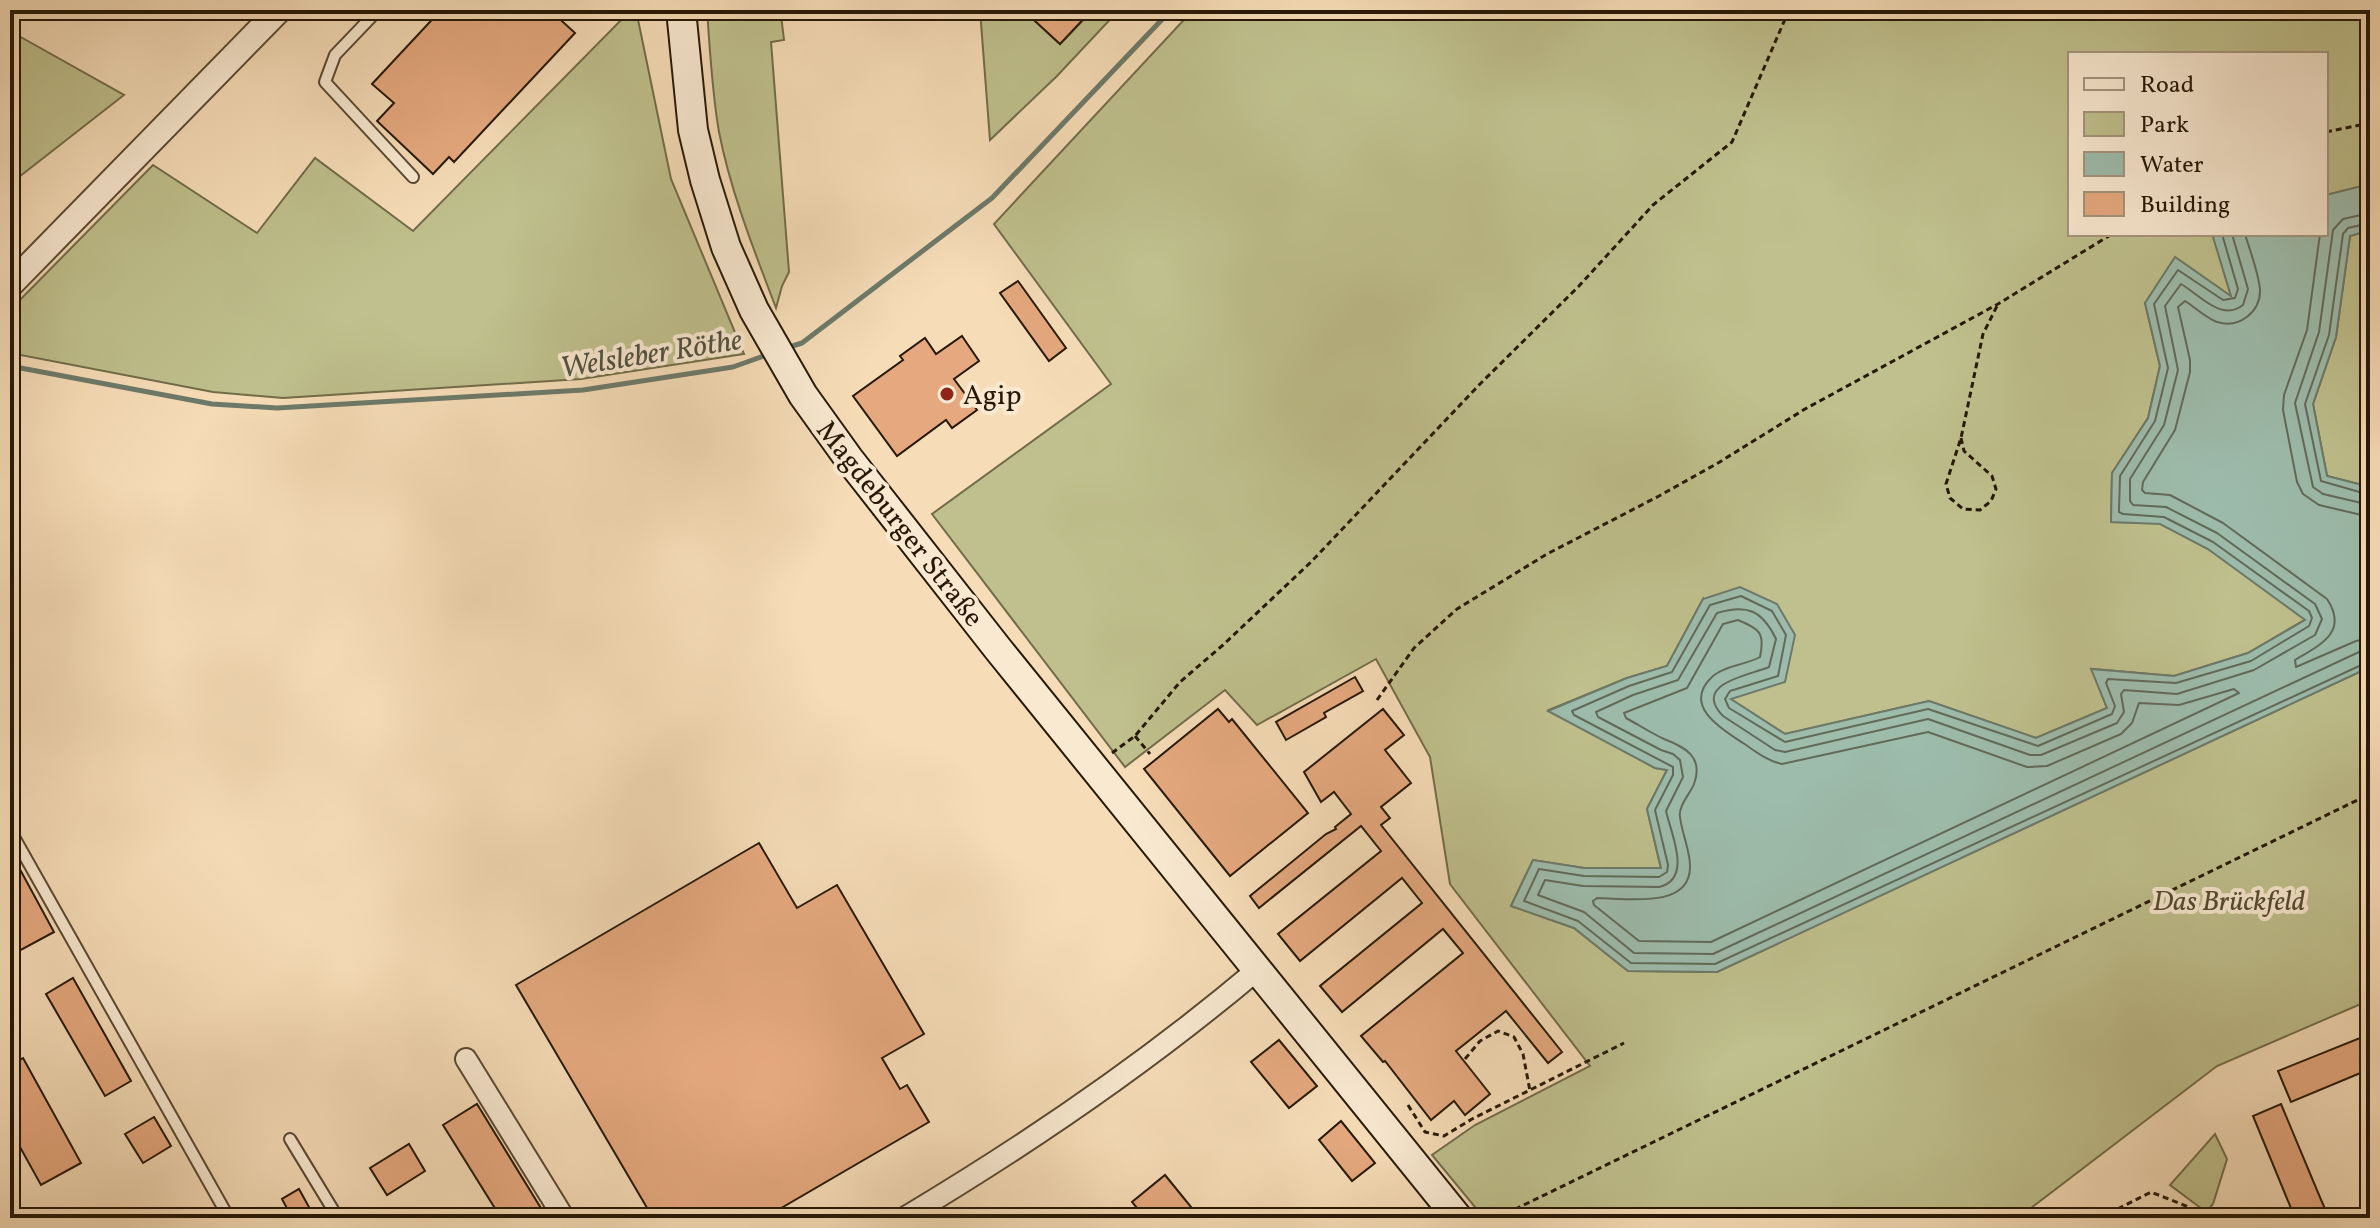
<svg xmlns="http://www.w3.org/2000/svg" width="2380" height="1228" font-family="Vollkorn,serif">
<style>
.green{fill:#bfc08d;stroke:#726c4a;stroke-width:2}
.water{fill:#9dbcac;stroke:#6d7a6a;stroke-width:2}
.lines{fill:none;stroke-linecap:round;stroke-linejoin:round}
.shore{stroke:#626a5a;stroke-width:2}
.stream{stroke:#6d7a6a;stroke-width:5}
.building{fill:#e6a97f;stroke:#261807;stroke-width:2}
.service-casing{stroke:#5a4933;stroke-width:14}
.minor-casing{stroke:#5a4933;stroke-width:24}
.tertiary-casing{stroke:#5a4933;stroke-width:28}
.secondary-casing{stroke:#261807;stroke-width:32}
.path{stroke:#261807;stroke-width:3;stroke-dasharray:6 4;stroke-linecap:butt}
.service{stroke:#f9e9d1;stroke-width:10}
.minor{stroke:#f9e9d1;stroke-width:20}
.tertiary{stroke:#f9e9d1;stroke-width:24}
.secondary{stroke:#f9e9d1;stroke-width:28}
.poi-dot{fill:#8f2418;stroke:#f9e9d1;stroke-width:3}
.labels{text-anchor:middle;stroke-width:8;stroke-linejoin:round;paint-order:stroke}
.poi-label{font-size:28px;fill:#261807;stroke:#f9e9d1;text-anchor:start}
.street-label{font-size:28px;fill:#261807;stroke:#f9e9d1}
.park-label{font-size:28px;font-style:italic;fill:#544a2f;stroke:#f9e9d1}
.water-label{font-size:30px;font-style:italic;fill:#505141;stroke:#f9e9d1}
</style>
<rect width="100%" height="100%" fill="#f6ddb8"/>
<filter id="stains"><feTurbulence type="fractalNoise" baseFrequency=".0025" numOctaves="4"/><feColorMatrix values="0 0 0 0 .2 0 0 0 0 .09 0 0 0 0 .02 0 0 0 .5 -.17"/></filter>
<radialGradient id="worn" r=".72"><stop offset=".6" stop-color="#630" stop-opacity="0"/><stop offset="1" stop-color="#630" stop-opacity=".3"/></radialGradient>
<g class="green">
<polygon points="631,10 636,10 671,179 744,354 581,379 283,398 213,392 10,353 10,310 153,165 257,233 315,158 413,231"/>
<path d="M707,10H767L773,20L781,15L784,40L771,42L789,272L782,286L776,308C754,250 731,193 719,132C712,92 710,51 707,10Z"/>
<polygon points="980,10 1023,10 1060,44 1093,10 1119,10 1057,76 990,140"/>
<polygon points="1193,10 2370,10 2370,184 2326,195 2326,54 2070,54 2070,234 2220,234 2214,238 2231,296 2145,303 2160,366 2148,418 2112,473 2111,522 2160,523 2208,549 2306,619 2248,653 2174,676 2092,669 2107,708 2036,738 1929,701 1785,734 1730,699 1703,599 1667,666 1627,678 1549,710 1655,768 1667,770 1647,809 1661,869 1584,868 1533,860 1511,906 1574,928 1628,971 1717,972 2370,667 2370,1000 2217,1066 2018,1218 1484,1218 1432,1155 1475,1125 1590,1066 1450,884 1430,757 1376,659 1257,725 1225,690 1125,767 932,514 1111,384 994,224"/>
<polygon points="10,31 124,95 10,184"/>
<polygon points="2370,230 2370,487 2327,476 2313,404 2336,337 2350,236"/>
<polygon points="2215,1134 2227,1159 2213,1204 2206,1212 2170,1185"/>
</g>
<polygon class="water" points="2370,184 2370,230 2350,236 2336,337 2313,404 2327,476 2370,487 2370,667 1717,972 1628,971 1574,928 1511,906 1533,860 1584,868 1661,868 1647,809 1667,770 1655,768 1548,711 1627,678 1667,666 1703,599 1740,587 1777,604 1795,635 1785,682 1731,699 1785,734 1929,701 2036,738 2107,708 2091,669 2174,676 2248,653 2305,620 2208,549 2160,524 2111,522 2112,473 2148,418 2160,366 2145,303 2175,257 2231,296 2213,237 2220,234 2326,234 2326,195"/>
<g class="lines">
<g class="shore">
<polyline points="2370,213 2343,219 2333,230 2319,332 2295,403 2313,487 2323,494 2370,505"/>
<polyline points="2370,223 2348,228 2343,234 2329,335 2305,404 2321,481 2370,495"/>
<polyline points="2222,234 2238,289 2235,298 2223,300 2178,270 2154,304 2168,368 2155,421 2120,476 2119,512 2123,514 2164,517 2213,542 2309,611 2312,618 2309,626 2251,661 2176,683 2108,679 2106,683 2115,706 2112,714 2038,746 1928,709 1785,742 1729,708 1725,699 1730,691 1778,676 1786,635 1772,611 1741,596 1710,605 1672,672 1629,686 1572,711 1574,715 1673,767 1673,775 1655,810 1668,865 1667,872 1659,877 1584,876 1539,869 1524,901 1578,921 1631,963 1715,964 2370,661"/>
<path d="M2232,234L2248,289L2243,305C2221,322 2200,295 2181,284L2165,306L2178,370L2164,425L2130,479V501L2133,505L2166,507L2217,533L2315,604L2322,619L2315,635L2254,670L2177,694L2124,690L2121,694L2124,712L2117,723L2041,755H2030L1928,719L1785,752L1775,750L1723,716C1691,683 1751,675 1769,667L1776,639C1762,610 1747,604 1717,613L1678,680L1633,695L1596,712L1598,717L1661,750L1673,754L1680,760L1683,777L1666,811C1671,834 1693,879 1659,887L1583,886L1545,880L1538,895L1584,912L1634,953L1713,954L2359,652L2370,650"/>
<path d="M2245,234C2250,251 2258,271 2260,289C2261,312 2239,329 2217,322C2206,318 2196,308 2185,301L2178,307L2190,360V372L2175,430L2143,482L2142,490L2145,493L2170,495L2223,523L2327,599C2349,632 2320,645 2295,660L2296,667L2356,641L2370,638"/>
<polyline points="2320,234 2307,330 2284,395 2283,410 2297,482 2303,494 2319,505 2370,517"/>
<path d="M1738,620C1760,629 1765,633 1760,657C1746,665 1726,665 1713,676C1681,705 1721,729 1743,743C1755,751 1767,761 1782,764L1928,732L2027,767L2047,766L2121,734L2132,723L2139,703L2179,705L2234,689L2239,693L1711,942L1639,941L1594,905L1593,901L1597,898C1625,898 1691,910 1690,866C1690,850 1682,834 1680,817C1678,806 1690,794 1694,784C1704,757 1685,747 1664,739C1651,733 1639,725 1626,718L1624,713L1687,688L1723,624Z"/>
</g>
<g class="stream">
<polyline points="786,348 802,343 992,198 1171,10"/>
<polyline points="10,366 212,404 277,408 583,390 733,367 769,354"/>
</g>
</g>
<g class="building">
<polygon points="441,10 550,10 575,33 454,162 449,157 433,174 377,121 394,103 372,84"/>
<polygon points="1023,10 1092,10 1060,44"/>
<polygon points="1018,281 1066,348 1049,361 1000,293"/>
<polygon points="962,336 979,361 954,379 977,410 952,428 946,420 897,456 853,396 903,360 900,356 925,338 936,354"/>
<polygon points="1355,677 1363,691 1324,713 1326,717 1286,740 1276,722"/>
<polygon points="1218,709 1229,722 1232,719 1308,813 1230,876 1144,769"/>
<polygon points="1383,709 1404,735 1385,750 1411,783 1381,807 1390,818 1381,825 1562,1052 1548,1063 1506,1011 1456,1051 1490,1094 1465,1115 1454,1101 1431,1120 1385,1061 1383,1062 1361,1036 1463,953 1443,929 1342,1012 1320,986 1422,903 1402,878 1300,961 1278,934 1381,851 1361,826 1259,908 1250,896 1326,834 1336,829 1335,827 1351,814 1334,792 1321,802 1304,772"/>
<polygon points="759,843 797,908 837,885 924,1034 882,1058 900,1089 907,1085 929,1122 764,1218 653,1218 516,985"/>
<polygon points="10,851 54,932 19,951 10,934"/>
<polygon points="73,978 131,1081 105,1096 46,994"/>
<polygon points="2370,1034 2370,1069 2291,1102 2278,1071"/>
<polygon points="1279,1040 1317,1086 1289,1108 1251,1062"/>
<polygon points="23,1058 81,1163 41,1185 10,1129 10,1065"/>
<polygon points="477,1104 547,1218 501,1218 443,1125"/>
<polygon points="2281,1104 2319,1195 2329,1218 2295,1218 2253,1116"/>
<polygon points="154,1117 171,1146 143,1163 125,1134"/>
<polygon points="1341,1121 1375,1163 1352,1181 1319,1140"/>
<polygon points="409,1144 425,1171 387,1195 370,1168"/>
<polygon points="1165,1175 1200,1218 1145,1218 1132,1202"/>
<polygon points="299,1189 315,1218 292,1218 282,1199"/>
</g>
<g class="lines">
<defs>
<g id="service">
<polyline points="378,10 335,55 325,82 413,177"/>
<polyline points="10,830 229,1218"/>
<polyline points="290,1139 338,1218"/>
</g>
<g id="minor">
<polyline points="466,1059 564,1218"/>
<path d="M904,1218C1028,1144 1147,1063 1257,970"/>
</g>
<polyline id="tertiary" points="10,285 279,10"/>
<polyline id="secondary" points="681,10 693,130 705,180 726,247 754,310 803,395 849,459 998,649 1458,1218"/>
</defs>
<use href="#service" class="service-casing"/>
<use href="#minor" class="minor-casing"/>
<use href="#tertiary" class="tertiary-casing"/>
<use href="#secondary" class="secondary-casing"/>
<g class="path">
<polyline points="2326,132 2370,123"/>
<polyline points="1961,438 1964,451 1992,476 1996,489 1991,501 1980,510 1963,509 1950,498 1946,484 1961,438 1983,334 1998,304"/>
<polyline points="1377,700 1414,648 1457,609 1547,554 1659,496 1718,463 1805,409 1998,304 2112,234"/>
<polyline points="1135,736 1150,754"/>
<polyline points="1112,753 1135,736 1180,682 1223,645 1311,562 1480,384 1579,286 1653,205 1732,142 1789,10"/>
<polyline points="1465,1059 1480,1041 1498,1031 1514,1037 1523,1054 1530,1091"/>
<polyline points="1408,1105 1425,1132 1444,1136 1472,1119 1624,1043"/>
<polyline points="1497,1218 2370,794"/>
<polyline points="2100,1218 2151,1192 2186,1206 2202,1218"/>
</g>
<use href="#service" class="service"/>
<use href="#minor" class="minor"/>
<use href="#tertiary" class="tertiary"/>
<use href="#secondary" class="secondary"/>
</g>
<circle class="poi-dot" cx="947" cy="394" r="8"/>
<g class="labels">
<g class="poi-label">
<text x="963" y="404">Agip</text>
</g>
<g class="street-label">
<text transform="translate(901 523) rotate(52)" y="10">Magdeburger Straße</text>
</g>
<g class="park-label">
<text x="2229" y="910">Das Brückfeld</text>
</g>
<g class="water-label">
<text transform="translate(651 353) rotate(-9)" y="10">Welsleber Röthe</text>
</g>
</g>
<rect width="2380" height="1228" fill="none" stroke="#f6ddb8" stroke-width="40"/>
<rect x="12" y="12" width="2356" height="1204" fill="none" stroke="#261807" stroke-width="4"/>
<rect x="20" y="20" width="2340" height="1188" fill="none" stroke="#261807" stroke-width="2"/>
<rect x="2068" y="52" width="260" height="184" fill="#f9e9d1" stroke="#a59580" stroke-width="2"/>
<rect x="2084" y="78" width="40" height="12" fill="#f9e9d1" stroke="#a59580" stroke-width="2"/>
<text x="2140" y="92" font-size="24" fill="#261807">Road</text>
<rect x="2084" y="112" width="40" height="24" fill="#bfc08d" stroke="#a59580" stroke-width="2"/>
<text x="2140" y="132" font-size="24" fill="#261807">Park</text>
<rect x="2084" y="152" width="40" height="24" fill="#9dbcac" stroke="#a59580" stroke-width="2"/>
<text x="2140" y="172" font-size="24" fill="#261807">Water</text>
<rect x="2084" y="192" width="40" height="24" fill="#e6a97f" stroke="#a59580" stroke-width="2"/>
<text x="2140" y="212" font-size="24" fill="#261807">Building</text>
<rect width="100%" height="100%" filter="url(#stains)"/>
<rect width="100%" height="100%" fill="url(#worn)"/>
</svg>
